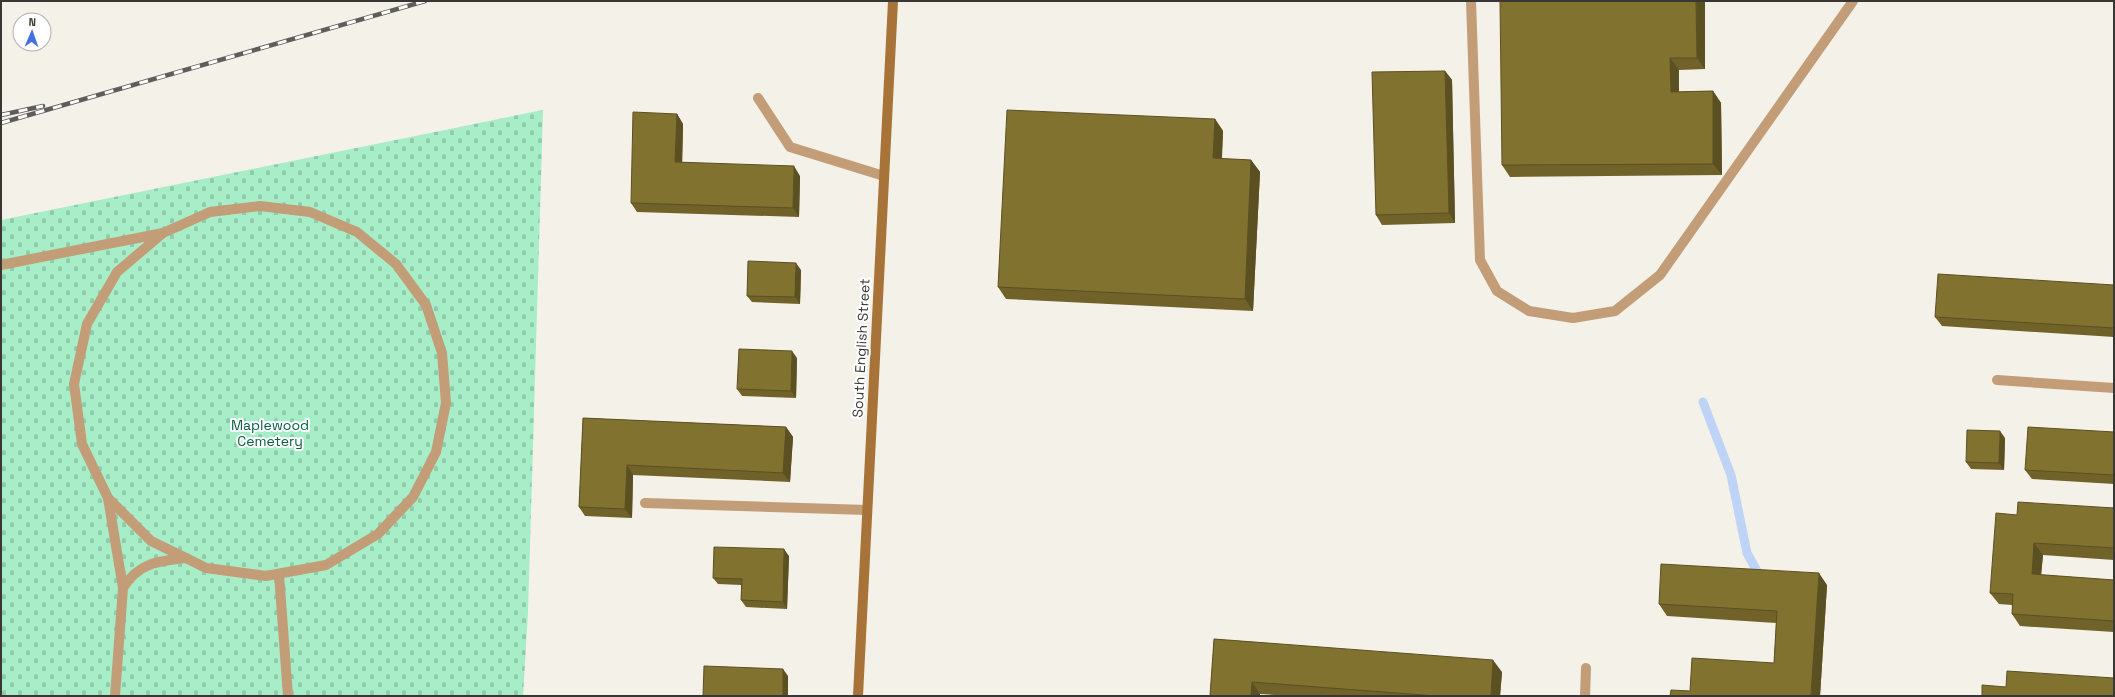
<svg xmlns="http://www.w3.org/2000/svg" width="2115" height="697" font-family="'Space Grotesk',sans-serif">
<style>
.cemetery{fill:url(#cemetery-stones)}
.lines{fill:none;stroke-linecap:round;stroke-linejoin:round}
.stream{stroke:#bed3f5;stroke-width:9}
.lane{stroke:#c29d78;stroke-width:10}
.street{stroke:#c29d78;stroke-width:10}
.secondary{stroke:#a87338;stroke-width:10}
.rail-casing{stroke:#5e5d59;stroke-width:4.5}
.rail{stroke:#fff;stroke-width:3;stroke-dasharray:9;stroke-linecap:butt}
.wall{fill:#706229}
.shaded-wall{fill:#5b5022}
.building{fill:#827230;stroke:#5b5022}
.labels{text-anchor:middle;stroke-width:4;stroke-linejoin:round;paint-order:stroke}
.street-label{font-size:14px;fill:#383734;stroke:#fff}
.park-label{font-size:14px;fill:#08603e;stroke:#fff}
</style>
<defs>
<pattern id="cemetery-stones" width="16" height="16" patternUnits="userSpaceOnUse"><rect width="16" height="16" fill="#a7edc7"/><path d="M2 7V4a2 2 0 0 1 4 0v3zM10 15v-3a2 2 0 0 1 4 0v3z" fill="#90ccac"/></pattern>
</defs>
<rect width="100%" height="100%" fill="#f3f1e8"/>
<polygon class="cemetery" points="543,110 528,612 523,696 1,696 1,220"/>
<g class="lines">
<polyline class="stream" points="1703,402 1731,475 1747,553 1762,580"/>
<g class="lane">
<polyline points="1471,1 1480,260 1497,291 1529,311 1573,318 1615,311 1660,275 1853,1"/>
<polyline points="758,98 790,147 884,176"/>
<polyline points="1,265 163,233 210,212 260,206 310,212 357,232 396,264 426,305 442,353 446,403 436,452 413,497 378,534 326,565 266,576 206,568 186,558 151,541 108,498 82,444 74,384 87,324 117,272 163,233"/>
<polyline points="1997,380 2114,388"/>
<polyline points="108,498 123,588"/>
<polyline points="645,503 867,510"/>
<polyline points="279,574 288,696"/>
<path d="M115,696L123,588C138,563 158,561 186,558"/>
</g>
<polyline class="street" points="1585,696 1586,668"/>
<polyline class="secondary" points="858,696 893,1"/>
<defs>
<g id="rail">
<polyline points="1,115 43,106"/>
<polyline points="1,123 425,1"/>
</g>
</defs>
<use href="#rail" class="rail-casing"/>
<use href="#rail" class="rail"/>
</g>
<g class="wall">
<polygon points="1705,1 1705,69 1679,70 1679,92 1713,91 1721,103 1722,175 1510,177 1502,165"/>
<polygon points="1445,71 1452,80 1455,223 1382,225 1376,215"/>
<polygon points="677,114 683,124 682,162 800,176 799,217 637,212 631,203"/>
<polygon points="1215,119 1223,131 1222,159 1251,160 1260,172 1253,311 1006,299 998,287"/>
<polygon points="801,270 800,304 752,302 747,296"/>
<polygon points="2114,285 2114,337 1942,326 1935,317"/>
<polygon points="797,358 796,398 742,396 737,389"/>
<polygon points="583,418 786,427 793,437 790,482 633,475 632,518 585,516 579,507"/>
<polygon points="2114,432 2114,484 2032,479 2025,470"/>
<polygon points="2005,438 2004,470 1971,469 1966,462"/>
<polygon points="2114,508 2114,560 2043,555 2041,575 2114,580 2114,632 2020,626 2012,614 2012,605 1999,604 1990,593 2017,515"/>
<polygon points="789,556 787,609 746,607 741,600 741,585 718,584 713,578"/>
<polygon points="1827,585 1820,696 1774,663 1776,623 1667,616 1659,604"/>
<polygon points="1214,639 1502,672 1500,696 1290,696 1260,694 1260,696 1210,696"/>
</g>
<g class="shaded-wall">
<polygon points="1696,1 1705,1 1705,69 1697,58"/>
<polygon points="1670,58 1679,70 1679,104 1671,92"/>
<polygon points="1445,71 1452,80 1455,223 1449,213"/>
<polygon points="1713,91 1721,103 1722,175 1713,164"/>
<polygon points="677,114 683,124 682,171 675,162"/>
<polygon points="1215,119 1223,131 1221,170 1213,158"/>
<polygon points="1251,160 1260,172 1253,311 1245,299"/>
<polygon points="794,166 800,176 799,217 793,208"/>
<polygon points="796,263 801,270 800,304 795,297"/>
<polygon points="792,351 797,358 796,398 791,391"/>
<polygon points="786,427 793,437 790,482 783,473"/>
<polygon points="2000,431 2005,438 2004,470 1999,463"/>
<polygon points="627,465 633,475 632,518 625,509"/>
<polygon points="2034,543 2043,555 2040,586 2032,574"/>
<polygon points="784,549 789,556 787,609 783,602"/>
<polygon points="1819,573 1827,585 1820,696 1811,696"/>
<polygon points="1493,660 1502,672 1500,696 1491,696"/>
<polygon points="783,669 788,676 788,696 783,696"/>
<polygon points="1252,682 1260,694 1260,696 1251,696"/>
</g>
<g class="building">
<polygon points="1500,1 1696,1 1697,58 1670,58 1671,92 1713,91 1713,164 1502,165"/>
<polygon points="1445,71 1449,213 1376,215 1372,72"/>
<polygon points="1007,110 1215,119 1213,158 1251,160 1245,299 998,287"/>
<polygon points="633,112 677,114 675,162 794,166 793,208 631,203"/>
<polygon points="748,261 796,263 795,297 747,296"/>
<polygon points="1938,274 2114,285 2114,328 1935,317"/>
<polygon points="739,349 792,351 791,391 737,389"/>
<polygon points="583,418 786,427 783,473 627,465 625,509 579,507"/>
<polygon points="2028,427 2114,432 2114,475 2025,470"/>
<polygon points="1967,430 2000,431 1999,463 1966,462"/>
<polygon points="2018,502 2114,508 2114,548 2034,543 2032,574 2114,580 2114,621 2012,614 2013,594 1990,593 1996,513 2017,515"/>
<polygon points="714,547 784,549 783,602 741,600 742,579 713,578"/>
<polygon points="1661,564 1819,573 1811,696 1670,696 1671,690 1690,691 1692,658 1774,663 1777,611 1659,604"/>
<polygon points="1214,639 1493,660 1491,696 1436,696 1252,682 1251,696 1210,696"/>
<polygon points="704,666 783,669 783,696 703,696"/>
<polygon points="2007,671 2114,678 2114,696 1982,696 1982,685 2006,687"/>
</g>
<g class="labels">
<g class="street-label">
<text transform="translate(861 348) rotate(-87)" y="5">South English Street</text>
</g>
<g class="park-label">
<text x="270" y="430">Maplewood<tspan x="270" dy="16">Cemetery</tspan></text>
</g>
</g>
<rect width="2115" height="697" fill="none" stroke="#383734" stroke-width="4"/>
<g transform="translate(32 32) rotate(2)"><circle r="19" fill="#ffffff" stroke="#afafae"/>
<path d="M0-3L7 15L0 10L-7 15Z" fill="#436fe1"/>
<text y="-6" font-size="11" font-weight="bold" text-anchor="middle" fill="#383734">N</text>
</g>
</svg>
